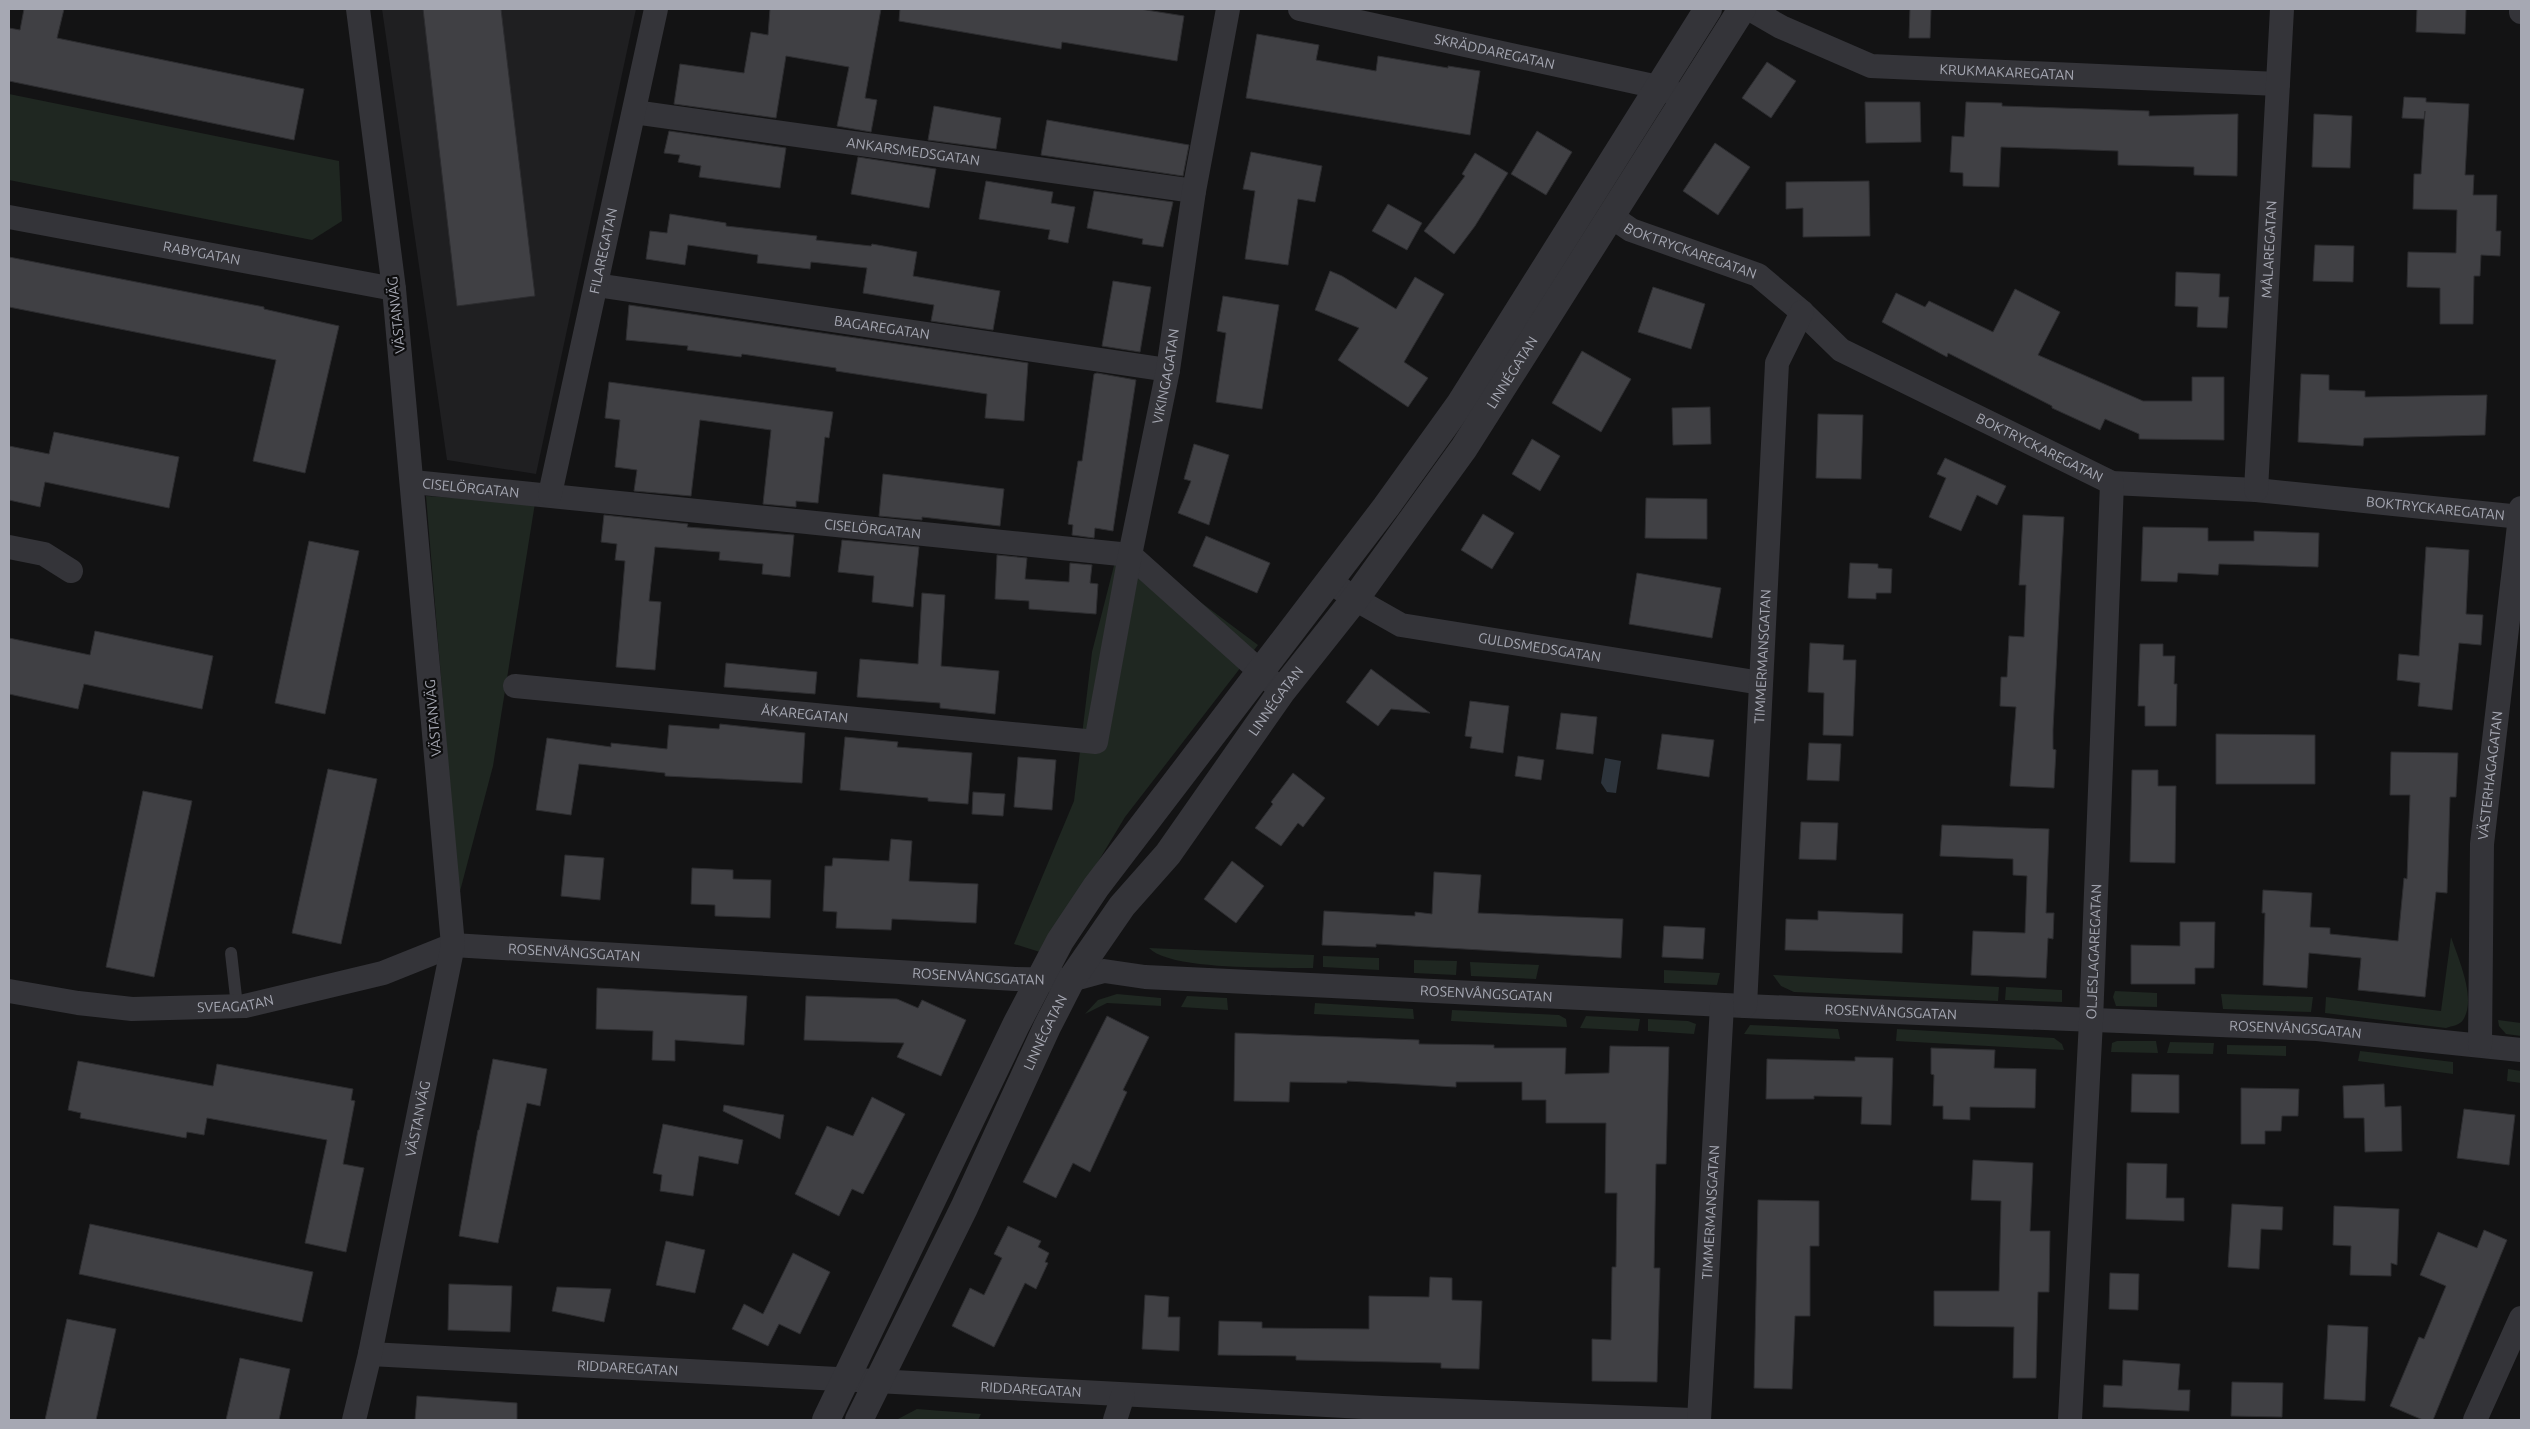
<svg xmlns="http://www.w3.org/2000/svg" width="2530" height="1429" font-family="Ubuntu,sans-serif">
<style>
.built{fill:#1f1f21}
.green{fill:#1f2721}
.water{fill:#2d343c}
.building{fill:#404044;stroke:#2d2d30}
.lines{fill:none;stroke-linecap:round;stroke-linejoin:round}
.service{stroke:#343439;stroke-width:12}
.minor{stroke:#343439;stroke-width:24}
.tertiary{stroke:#343439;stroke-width:28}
.labels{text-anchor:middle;stroke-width:4.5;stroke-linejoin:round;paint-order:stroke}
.street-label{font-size:14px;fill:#a6a8b3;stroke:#0e0e0f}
</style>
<rect width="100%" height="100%" fill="#131314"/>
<polygon class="built" points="382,9 636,9 536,474 447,460"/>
<g class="green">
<polygon points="9,94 339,161 342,221 312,240 9,180"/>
<polygon points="426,496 535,503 493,766 459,895"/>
<polygon points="1120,542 1258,645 1125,817 1043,953 1014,944 1074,801 1092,652"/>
<path d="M2451,937C2458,958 2477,999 2463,1020C2460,1025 2452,1026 2446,1028L2325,1013L2326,997L2441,1011Z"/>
<path d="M1149,948L1314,955L1313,968C1279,967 1171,971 1149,948Z"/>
<polygon points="1323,956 1379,958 1379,970 1323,967"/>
<polygon points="1414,960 1457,961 1456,975 1414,973"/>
<polygon points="1470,962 1539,965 1536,979 1471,976"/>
<polygon points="1664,970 1720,973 1717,985 1664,983"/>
<polygon points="1773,975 1999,987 1998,1001 1794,992 1781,986"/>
<polygon points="2006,987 2062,990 2062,1002 2005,1000"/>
<polygon points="2115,991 2157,993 2157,1007 2116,1006 2113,997"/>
<polygon points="1117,994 1161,998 1161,1006 1107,1003 1085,1014 1098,1000"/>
<polygon points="2221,994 2313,997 2311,1012 2223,1009"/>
<polygon points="1187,996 1227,998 1228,1010 1181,1007"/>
<polygon points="1315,1003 1413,1009 1414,1019 1314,1014"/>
<polygon points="1452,1010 1559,1015 1566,1019 1567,1027 1451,1021"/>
<polygon points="1586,1016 1640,1019 1638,1031 1580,1028"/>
<polygon points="1648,1019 1688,1021 1696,1024 1694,1034 1648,1031"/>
<polygon points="2498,1020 2521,1023 2521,1036 2506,1034 2499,1026"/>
<polygon points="1750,1025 1838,1029 1840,1039 1744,1034"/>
<polygon points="1897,1029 2054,1038 2062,1044 2064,1050 1896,1041"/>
<polygon points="2117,1041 2156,1041 2158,1053 2111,1052 2112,1043"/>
<polygon points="2170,1042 2214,1043 2213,1054 2167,1053"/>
<polygon points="2227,1045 2286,1046 2286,1056 2227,1054"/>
<polygon points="2360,1051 2453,1062 2453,1074 2358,1061"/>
<polygon points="2508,1069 2521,1071 2521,1083 2507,1081"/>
<polygon points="917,1409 981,1414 978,1420 898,1419"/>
</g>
<polygon class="water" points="1605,758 1621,761 1616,793 1607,792 1601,783"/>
<g class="building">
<polygon points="24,9 64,9 57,38 304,89 294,140 9,81 9,28 20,30"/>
<polygon points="423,9 501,9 535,296 457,306"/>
<polygon points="770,9 881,9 865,98 877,100 871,132 837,126 849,67 786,56 776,118 674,104 680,64 744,73 751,32 768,35"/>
<polygon points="900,9 1140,9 1184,16 1177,61 1062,42 1061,49 899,21"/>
<polygon points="1910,9 1931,9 1930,38 1909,38"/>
<polygon points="2417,9 2466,9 2465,34 2416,32"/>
<polygon points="1257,34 1319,45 1316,60 1376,71 1378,56 1448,68 1448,66 1480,71 1470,135 1246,98"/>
<polygon points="1767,62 1796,81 1771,118 1742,98"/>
<polygon points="2404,97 2426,98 2426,102 2469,104 2465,175 2474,175 2473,195 2497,195 2496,231 2501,231 2500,256 2481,255 2480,276 2474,276 2473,324 2440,324 2440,288 2407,287 2408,252 2456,253 2457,210 2413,209 2414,174 2421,174 2425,111 2424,119 2402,118"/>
<polygon points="1865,102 1920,102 1921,142 1866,143"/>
<polygon points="1966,102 2002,103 2002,106 2149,111 2149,116 2238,114 2237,176 2194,175 2194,167 2118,165 2118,151 2001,147 1999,187 1963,186 1963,173 1950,172 1952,136 1964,137"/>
<polygon points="934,106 1001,118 996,149 928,140"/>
<polygon points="2314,114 2352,116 2350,168 2312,167"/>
<polygon points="1047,120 1189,145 1183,176 1041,155"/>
<polygon points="669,131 786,148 780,188 699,177 701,166 678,162 680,155 664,153"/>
<polygon points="1537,131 1572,152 1546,195 1511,174"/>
<polygon points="1715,143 1750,167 1718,215 1683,191"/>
<polygon points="1251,152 1322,166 1315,202 1298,199 1288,265 1245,259 1255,191 1243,189"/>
<polygon points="1475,153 1508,173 1475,226 1454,254 1424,231 1465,176 1462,174"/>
<polygon points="858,157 936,169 929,208 851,194"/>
<polygon points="986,181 1053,192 1051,203 1075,207 1068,243 1048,239 1050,230 979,219"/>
<polygon points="1869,181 1870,236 1803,237 1803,208 1786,209 1786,182"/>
<polygon points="1094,191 1173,202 1163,247 1142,244 1143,239 1087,228"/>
<polygon points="1388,204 1422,223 1407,250 1372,231"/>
<polygon points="670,214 726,223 726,226 817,236 816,240 871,246 872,244 917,252 913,276 1000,291 993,330 931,321 934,305 863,293 867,268 811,262 810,269 757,263 758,255 688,245 685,265 646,259 650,231 667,233"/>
<polygon points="2315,245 2354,246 2353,282 2313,281"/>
<polygon points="9,257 264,307 264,309 339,326 305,473 253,461 276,360 9,307"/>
<polygon points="1330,271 1342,276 1396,309 1415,277 1444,294 1404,362 1428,378 1408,407 1338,360 1359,328 1315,310"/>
<polygon points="2176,272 2220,274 2219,297 2229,297 2227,328 2197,327 2198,307 2175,306"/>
<polygon points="1113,281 1151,287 1140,352 1102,346"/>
<polygon points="1653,287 1705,304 1691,349 1638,332"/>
<polygon points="2015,289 2060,312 2038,355 2143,401 2192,401 2192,377 2224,377 2224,440 2139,439 2139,434 2105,419 2100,430 2052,408 2052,406 1948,353 1947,357 1882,322 1896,293 1925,307 1929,301 1993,332"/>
<polygon points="1223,296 1279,305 1262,409 1216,402 1226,333 1217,331"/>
<polygon points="629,305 1028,363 1024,421 985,418 987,394 836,371 836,368 742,354 741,357 687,350 688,346 626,340"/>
<polygon points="1582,351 1631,379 1601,432 1552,403"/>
<polygon points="1097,373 1136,380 1113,531 1095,528 1094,538 1072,535 1073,525 1068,524 1078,461 1082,461 1094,374"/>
<polygon points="2301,374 2329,375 2329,390 2365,391 2365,397 2487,395 2485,435 2364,438 2363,446 2298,442"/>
<polygon points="609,382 833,412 829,438 825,437 818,503 796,501 796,507 763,504 771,430 700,420 691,496 634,491 637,470 615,467 620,420 605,418"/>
<polygon points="1710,407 1711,444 1673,445 1672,408"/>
<polygon points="1818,414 1863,415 1861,479 1816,478"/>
<polygon points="54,432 179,457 169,508 45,482 40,507 9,500 9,446 49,454"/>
<polygon points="1532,439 1560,456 1540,491 1512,474"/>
<polygon points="1194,444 1229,455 1209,525 1178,513 1191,481 1184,479"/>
<polygon points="1945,458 2006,486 1997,505 1977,495 1961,531 1929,517 1946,478 1937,474"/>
<polygon points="883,474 1004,489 1000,526 922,517 922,520 879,516"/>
<polygon points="1646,498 1707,499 1707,539 1645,538"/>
<polygon points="1483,514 1514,533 1492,569 1461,550"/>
<polygon points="604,515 688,524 687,527 794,535 790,577 762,574 763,564 719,560 720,552 655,547 649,601 661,602 655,670 616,667 625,561 615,560 617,544 601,542"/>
<polygon points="2023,515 2064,517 2053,729 2053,749 2056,750 2054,788 2010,786 2016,707 2000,706 2001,677 2007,677 2009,636 2024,637 2026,585 2019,585"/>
<polygon points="2143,527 2208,528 2208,541 2254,541 2254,531 2319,533 2318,567 2219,564 2218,575 2178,573 2177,582 2141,581"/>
<polygon points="1206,536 1270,563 1257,593 1193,566"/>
<polygon points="842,540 919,547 913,607 872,602 874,576 838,572"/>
<polygon points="309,541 359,551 325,714 275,703"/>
<polygon points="2426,547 2469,550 2466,614 2483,615 2481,645 2459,643 2452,710 2418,706 2420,683 2397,680 2399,654 2419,656"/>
<polygon points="997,555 1027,558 1025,579 1069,582 1070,563 1092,565 1090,583 1098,584 1096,614 1029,609 1029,601 995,599"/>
<polygon points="1850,563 1878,564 1878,568 1892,569 1891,593 1876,593 1876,599 1848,598"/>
<polygon points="1637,573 1721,588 1712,638 1629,624"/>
<polygon points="922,593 945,595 941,666 999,671 995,714 940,708 940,703 857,697 860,659 918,664"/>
<polygon points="95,631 213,656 202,709 84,684 78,709 9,694 9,638 90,655"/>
<polygon points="1810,643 1844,645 1843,660 1856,660 1853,736 1823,735 1824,693 1808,692"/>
<polygon points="2140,644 2163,644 2163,656 2175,656 2174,684 2177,684 2176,726 2145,726 2145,706 2138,706"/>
<polygon points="726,663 817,672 815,694 724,687"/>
<polygon points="1371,669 1430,713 1391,709 1378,726 1346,702"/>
<polygon points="1470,701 1509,706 1503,753 1470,748 1472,737 1465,736"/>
<polygon points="1561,713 1597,717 1593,754 1556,749"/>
<polygon points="720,724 805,733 802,783 665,776 665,773 579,764 571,815 536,810 547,738 611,747 611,743 667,749 669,725 719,729"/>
<polygon points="1662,734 1714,740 1709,777 1657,769"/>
<polygon points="2216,734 2315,735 2315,784 2216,784"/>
<polygon points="845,737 898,742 897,747 972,753 968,804 928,801 928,798 840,790"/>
<polygon points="1809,743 1841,744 1839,781 1807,780"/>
<polygon points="2391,752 2458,753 2456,797 2450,797 2447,893 2436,892 2425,997 2358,990 2361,958 2309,953 2307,988 2263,985 2265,913 2262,913 2263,890 2312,893 2310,927 2330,928 2330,934 2398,941 2404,878 2407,879 2410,795 2390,795"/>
<polygon points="1518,756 1544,760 1541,780 1515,776"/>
<polygon points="1018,757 1056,760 1052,810 1014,807"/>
<polygon points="328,769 377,779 341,944 292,933"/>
<polygon points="2132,770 2158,770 2158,786 2176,786 2175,863 2130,862"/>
<polygon points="1293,773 1325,798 1303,827 1298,823 1281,846 1255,828 1273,804 1271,802"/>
<polygon points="143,791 192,801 154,977 106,967"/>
<polygon points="973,792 1005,794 1003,816 972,814"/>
<polygon points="1801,822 1838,823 1836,860 1799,859"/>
<polygon points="1942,825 2049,829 2046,913 2054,913 2053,939 2048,938 2046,978 1971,975 1973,931 2025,933 2027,876 2013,875 2013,859 1940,856"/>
<polygon points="891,839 912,841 909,881 978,884 976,923 892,919 891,930 836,928 837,912 823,911 825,866 832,866 833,858 889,861"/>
<polygon points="565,855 604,858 600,900 561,896"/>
<polygon points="1232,861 1264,886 1236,923 1204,899"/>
<polygon points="692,868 733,870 733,879 771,880 770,918 715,916 715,905 691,904"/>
<polygon points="1434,872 1481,875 1478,913 1623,919 1621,958 1376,944 1376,947 1322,945 1324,911 1415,916 1415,912 1432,914"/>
<polygon points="1818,911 1903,914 1902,953 1785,950 1786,919 1818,920"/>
<polygon points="2180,922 2215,922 2214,968 2195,968 2195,984 2131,984 2131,945 2180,946"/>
<polygon points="1664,926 1705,928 1703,959 1662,957"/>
<polygon points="597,988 747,996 744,1045 675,1040 675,1061 652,1060 653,1031 596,1029"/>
<polygon points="806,996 897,999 918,1008 922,1000 966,1020 941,1076 897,1057 904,1043 804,1040"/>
<polygon points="1107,1016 1149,1037 1123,1090 1127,1092 1090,1172 1073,1163 1056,1198 1023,1182"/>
<polygon points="1235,1033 1419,1040 1419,1044 1494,1045 1494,1048 1566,1048 1565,1074 1609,1073 1610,1046 1669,1047 1666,1164 1656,1164 1654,1268 1660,1268 1657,1382 1592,1381 1592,1339 1611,1340 1612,1267 1616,1267 1617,1193 1605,1193 1606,1123 1546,1123 1546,1100 1522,1100 1522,1082 1456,1082 1456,1087 1347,1081 1347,1083 1290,1082 1289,1102 1234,1101"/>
<polygon points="1931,1048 1995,1050 1994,1068 2036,1069 2035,1108 1970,1107 1970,1120 1943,1119 1943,1106 1933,1106 1934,1075 1931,1074"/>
<polygon points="1855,1057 1893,1058 1891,1125 1861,1124 1862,1097 1814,1096 1814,1099 1766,1099 1767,1059 1855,1061"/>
<polygon points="493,1059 547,1069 540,1106 527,1103 498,1243 459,1236 478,1130 479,1130"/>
<polygon points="78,1061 213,1086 217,1064 353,1089 351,1100 355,1101 343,1164 364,1168 346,1252 305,1243 327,1140 207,1118 204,1135 187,1132 186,1138 80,1118 81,1113 68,1110"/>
<polygon points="2132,1074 2179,1075 2179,1113 2131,1112"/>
<polygon points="2384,1084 2385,1107 2401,1106 2402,1151 2365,1152 2364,1118 2344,1118 2343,1086"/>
<polygon points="2241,1088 2299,1089 2298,1116 2282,1116 2281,1131 2265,1131 2265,1144 2241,1144"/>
<polygon points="872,1097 905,1114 863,1194 852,1189 839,1216 795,1194 827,1126 853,1136"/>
<polygon points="724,1105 784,1115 780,1139 723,1111"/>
<polygon points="2464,1109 2515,1115 2509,1165 2457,1158"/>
<polygon points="663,1124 743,1140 738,1164 699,1156 693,1196 660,1191 662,1175 653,1173"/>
<polygon points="1973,1160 2033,1163 2030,1231 2050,1231 2049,1292 2038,1292 2036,1378 2013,1378 2014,1327 1934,1326 1934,1291 1999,1291 2001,1201 1971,1200"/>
<polygon points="2127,1163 2167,1164 2166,1198 2184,1198 2184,1221 2126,1219"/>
<polygon points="1758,1200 1819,1201 1819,1246 1810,1246 1810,1316 1795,1316 1792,1389 1754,1388"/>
<polygon points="2232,1204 2283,1207 2282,1230 2261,1229 2259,1269 2228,1267"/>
<polygon points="2334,1206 2399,1209 2397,1265 2391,1263 2391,1276 2350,1275 2351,1246 2333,1245"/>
<polygon points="90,1224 313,1272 302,1322 79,1274"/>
<polygon points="1008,1226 1041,1241 1038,1247 1049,1253 1045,1262 1048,1263 1036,1289 1025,1283 994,1347 952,1326 970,1288 984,1295 1002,1258 994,1254"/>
<polygon points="2484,1230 2507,1240 2433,1420 2423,1420 2390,1406 2419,1337 2424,1339 2446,1286 2420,1275 2438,1232 2477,1248"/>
<polygon points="666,1241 705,1250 695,1293 656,1285"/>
<polygon points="793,1253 830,1272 800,1334 779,1324 768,1346 732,1329 744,1304 763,1314"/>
<polygon points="2110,1273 2139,1274 2138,1310 2109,1309"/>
<polygon points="1430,1277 1452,1278 1452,1300 1482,1301 1479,1369 1441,1368 1441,1363 1296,1360 1296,1356 1218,1355 1219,1321 1262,1322 1262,1328 1369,1329 1369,1296 1429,1297"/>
<polygon points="449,1284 512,1286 510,1332 448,1330"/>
<polygon points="557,1287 611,1289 604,1322 552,1311"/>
<polygon points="1145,1295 1169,1297 1168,1317 1180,1317 1179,1351 1142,1349"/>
<polygon points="67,1319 116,1329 96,1420 45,1420"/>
<polygon points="2328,1325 2368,1327 2365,1401 2324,1399"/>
<polygon points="240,1358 290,1369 279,1420 226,1420"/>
<polygon points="2123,1360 2180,1364 2178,1390 2190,1390 2189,1411 2103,1407 2104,1385 2122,1386"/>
<polygon points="2232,1382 2283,1383 2282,1417 2231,1416"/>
<polygon points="417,1396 517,1403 517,1420 415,1420"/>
</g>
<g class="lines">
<polyline class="service" points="231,953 237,1006"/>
<g class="minor">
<path id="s1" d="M1300,9L1658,87L1686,98"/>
<path id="s2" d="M1750,9L1781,27L1871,66L2278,84"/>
<polyline points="2521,9 2521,12"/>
<path id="s3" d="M634,112L1194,191"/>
<path id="s4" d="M9,217L394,289"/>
<path id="s5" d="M1612,217L1631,230L1758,275L1802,312L1841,350L2112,483L2256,490L2521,517"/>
<path id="s6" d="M596,285L1168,370"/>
<path id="s7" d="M413,482L1130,555L1282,691"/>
<path id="s8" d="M2256,490L2282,9"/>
<path id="s9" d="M550,494L656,9"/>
<polyline points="9,547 44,554 71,571"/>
<path id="s10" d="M1330,581L1355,599L1401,625L1761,683"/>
<path id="s11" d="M515,686L1096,742L1130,555L1168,370L1194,191L1228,9"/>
<path id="s12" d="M9,991L78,1003L132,1009L245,1006L383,973L453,945L1015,979L1071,980L1104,971L1145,977L1745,1006L2317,1029L2521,1050"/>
<path id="s13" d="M1745,1006L1777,363L1802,312"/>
<path id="s14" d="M2480,1045L2482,844L2521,508"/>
<path id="s15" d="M370,1354L1382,1408L1693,1420"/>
<path id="s16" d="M354,1420L370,1354L453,945L394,289L358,9"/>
<polyline points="1115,1420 1123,1395"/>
<path id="s17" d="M1699,1420L1722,1005"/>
<path id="s18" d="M2070,1420L2091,1021L2112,483"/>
<polyline points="2475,1420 2521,1318"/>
</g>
<g class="tertiary">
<polyline points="826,1420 1016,1025 1060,941 1096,887 1386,507 1460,404 1708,9"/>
<path id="s19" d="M859,1420L964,1208L1047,1027L1071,980L1122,906L1168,854L1282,691L1355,599L1464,448L1742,9"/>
</g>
</g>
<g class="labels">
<g class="street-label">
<text dy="5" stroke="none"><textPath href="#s1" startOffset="199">SKRÄDDAREGATAN</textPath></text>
<text dy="5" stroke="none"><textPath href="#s2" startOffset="270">KRUKMAKAREGATAN</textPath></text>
<text dy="5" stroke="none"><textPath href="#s3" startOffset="282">ANKARSMEDSGATAN</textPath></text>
<text dy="5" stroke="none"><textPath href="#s8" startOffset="241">MÅLAREGATAN</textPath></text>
<text dy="5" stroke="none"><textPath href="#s5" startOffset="86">BOKTRYCKAREGATAN</textPath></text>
<text dy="5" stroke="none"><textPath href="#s9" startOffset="249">FILAREGATAN</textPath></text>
<text dy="5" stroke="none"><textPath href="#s4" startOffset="196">RABYGATAN</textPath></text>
<text transform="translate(396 315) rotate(-96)" y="5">VÄSTANVÄG</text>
<text dy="5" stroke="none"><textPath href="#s6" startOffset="289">BAGAREGATAN</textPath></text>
<text dy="5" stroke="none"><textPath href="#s19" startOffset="1240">LINNÉGATAN</textPath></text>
<text dy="5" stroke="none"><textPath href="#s11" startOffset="956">VIKINGAGATAN</textPath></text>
<text dy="5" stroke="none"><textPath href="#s5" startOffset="491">BOKTRYCKAREGATAN</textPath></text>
<text dy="5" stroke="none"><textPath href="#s7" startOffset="58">CISELÖRGATAN</textPath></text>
<text dy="5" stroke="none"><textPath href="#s5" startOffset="896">BOKTRYCKAREGATAN</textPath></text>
<text dy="5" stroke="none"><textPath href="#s7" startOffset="462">CISELÖRGATAN</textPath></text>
<text dy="5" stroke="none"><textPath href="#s10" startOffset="224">GULDSMEDSGATAN</textPath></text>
<text dy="5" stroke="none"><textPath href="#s13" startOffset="350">TIMMERMANSGATAN</textPath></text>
<text dy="5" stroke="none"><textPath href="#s19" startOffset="835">LINNÉGATAN</textPath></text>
<text dy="5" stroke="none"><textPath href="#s11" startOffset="291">ÅKAREGATAN</textPath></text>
<text transform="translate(433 718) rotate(-95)" y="5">VÄSTANVÄG</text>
<text dy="5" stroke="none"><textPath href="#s14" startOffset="270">VÄSTERHAGAGATAN</textPath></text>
<text dy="5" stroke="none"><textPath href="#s12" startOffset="576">ROSENVÅNGSGATAN</textPath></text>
<text dy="5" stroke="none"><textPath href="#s18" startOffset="469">OLJESLAGAREGATAN</textPath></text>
<text dy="5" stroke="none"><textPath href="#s12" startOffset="981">ROSENVÅNGSGATAN</textPath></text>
<text dy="5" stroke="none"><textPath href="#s12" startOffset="1491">ROSENVÅNGSGATAN</textPath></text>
<text dy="5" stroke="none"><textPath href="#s12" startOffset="228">SVEAGATAN</textPath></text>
<text dy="5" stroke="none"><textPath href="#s12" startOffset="1896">ROSENVÅNGSGATAN</textPath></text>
<text dy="5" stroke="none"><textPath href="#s12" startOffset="2301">ROSENVÅNGSGATAN</textPath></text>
<text dy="5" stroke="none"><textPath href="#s19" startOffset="430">LINNÉGATAN</textPath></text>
<text dy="5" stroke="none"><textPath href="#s16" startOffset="308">VÄSTANVÄG</textPath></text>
<text dy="5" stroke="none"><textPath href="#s17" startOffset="208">TIMMERMANSGATAN</textPath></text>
<text dy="5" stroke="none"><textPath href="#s15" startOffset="258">RIDDAREGATAN</textPath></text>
<text dy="5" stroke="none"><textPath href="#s15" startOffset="662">RIDDAREGATAN</textPath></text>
</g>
</g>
<rect width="2530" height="1429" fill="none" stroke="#a6a8b3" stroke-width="20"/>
</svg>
